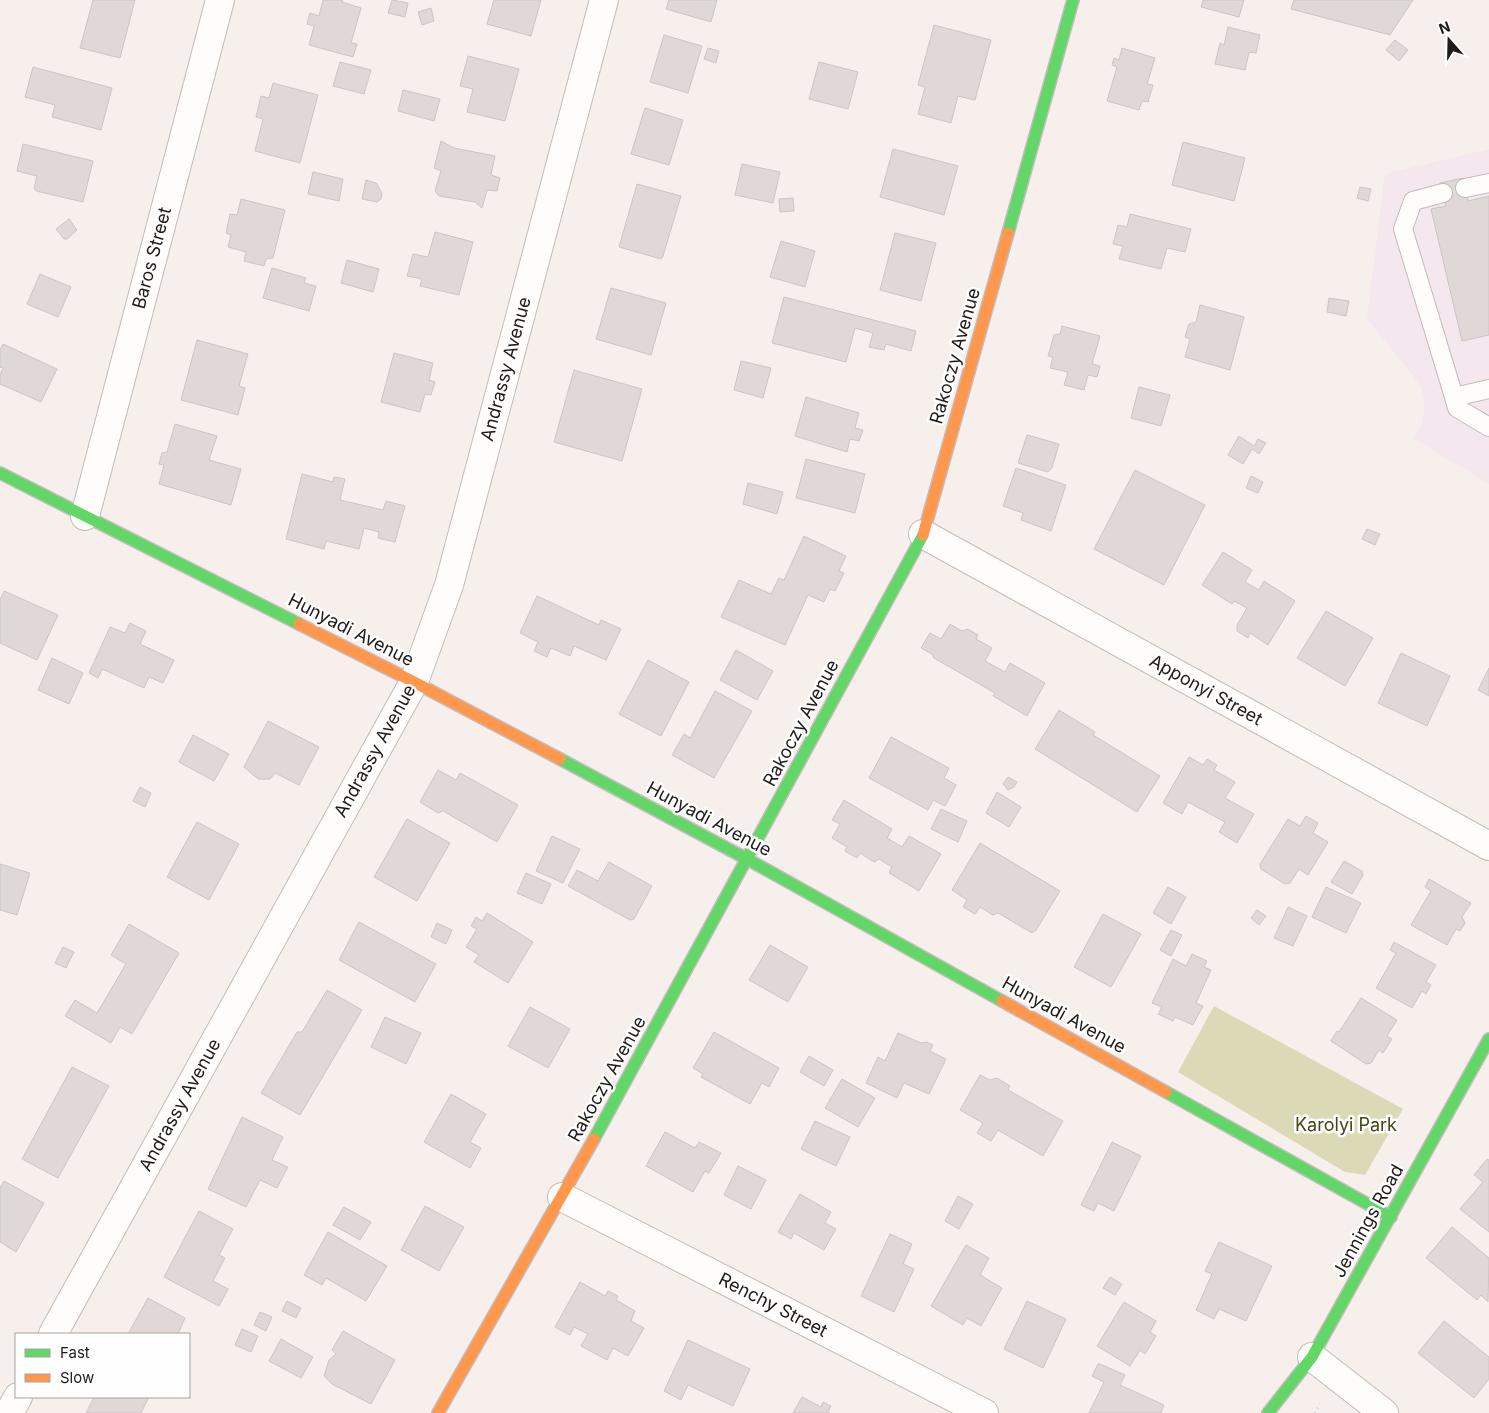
<svg xmlns="http://www.w3.org/2000/svg" width="1489" height="1413" font-family="Inter,sans-serif">
<style>
.commercial{fill:#f5e7ee}
.green{fill:#dcdab6}
.building{fill:#dfd8d6;stroke:#ccc5c3}
.lines{fill:none;stroke-linecap:round;stroke-linejoin:round}
.lane-casing{stroke:#c3bcba;stroke-width:20}
.street-casing{stroke:#c3bcba;stroke-width:30}
.fast-casing{stroke:#c3bcba;stroke-width:14}
.slow-casing{stroke:#c3bcba;stroke-width:14}
.path{stroke:#dad7d7;stroke-width:3;stroke-dasharray:1 4;stroke-linecap:butt}
.lane{stroke:#fefdfc;stroke-width:18}
.street{stroke:#fefdfc;stroke-width:28}
.fast{stroke:#63d668;stroke-width:11}
.slow{stroke:#ff974d;stroke-width:11}
.labels{text-anchor:middle;stroke-width:5;stroke-linejoin:round;paint-order:stroke}
.street-label{font-size:18px;fill:#1f1a18;stroke:#fefefe}
.park-label{font-size:18px;fill:#454615;stroke:#fefefe}
</style>
<rect width="100%" height="100%" fill="#f7efec"/>
<polygon class="commercial" points="1489,149 1489,484 1414,439 1422,423 1424,411 1424,397 1420,386 1413,375 1367,319 1385,174"/>
<polygon class="green" points="1214,1006 1403,1109 1365,1175 1345,1172 1178,1072"/>
<g class="building">
<polygon points="93,0 135,0 120,58 80,48"/>
<polygon points="323,0 343,0 342,2 361,8 351,43 357,44 353,57 309,45 314,26 307,24 310,13 319,16"/>
<polygon points="392,0 408,3 405,17 388,13"/>
<polygon points="494,0 541,0 531,36 487,24"/>
<polygon points="669,0 717,0 711,22 666,9"/>
<polygon points="1203,0 1244,0 1239,17 1201,7"/>
<polygon points="1294,0 1413,0 1390,35 1291,9"/>
<polygon points="431,8 434,21 422,25 418,12"/>
<polygon points="934,25 991,40 975,100 958,96 951,123 918,114 925,87 918,85"/>
<polygon points="1228,27 1260,35 1256,53 1249,52 1245,70 1215,64 1220,43 1224,45"/>
<polygon points="664,35 702,46 688,93 650,82"/>
<polygon points="1395,40 1408,50 1399,61 1386,50"/>
<polygon points="708,48 719,51 716,63 704,59"/>
<polygon points="1122,48 1155,58 1147,84 1153,85 1148,102 1142,101 1139,110 1107,101 1117,67 1112,65 1114,58 1119,60"/>
<polygon points="468,56 519,69 505,121 467,112 473,89 460,86"/>
<polygon points="340,62 371,70 364,94 333,86"/>
<polygon points="819,62 858,72 848,109 809,99"/>
<polygon points="33,67 112,88 101,130 52,117 55,105 25,97"/>
<polygon points="273,83 318,95 300,163 255,151 263,119 256,117 261,96 269,98"/>
<polygon points="403,90 440,99 434,121 398,111"/>
<polygon points="645,108 683,120 669,165 631,154"/>
<polygon points="441,141 454,148 495,156 491,175 500,178 497,191 487,190 482,208 475,202 439,196 435,191 441,171 434,168"/>
<polygon points="1183,142 1245,158 1234,201 1172,185"/>
<polygon points="23,144 93,161 83,202 36,191 34,188 37,176 17,171"/>
<polygon points="893,149 958,166 944,215 880,197"/>
<polygon points="742,164 780,172 773,203 735,195"/>
<polygon points="313,172 343,179 339,201 308,194"/>
<polygon points="1463,178 1468,201 1489,196 1489,335 1462,341 1431,209 1446,206 1440,183"/>
<polygon points="366,180 376,183 382,193 381,199 377,202 362,199"/>
<polygon points="637,184 681,196 663,256 661,259 619,247"/>
<polygon points="1360,187 1371,189 1368,201 1357,198"/>
<polygon points="793,198 794,211 780,212 779,199"/>
<polygon points="241,199 285,210 273,258 266,259 264,266 244,261 246,252 228,247 231,235 226,233 230,214 237,215"/>
<polygon points="1130,214 1191,229 1185,252 1167,248 1161,269 1119,259 1123,246 1113,244 1118,225 1127,227"/>
<polygon points="69,219 77,230 67,239 64,239 56,229"/>
<polygon points="435,232 473,242 459,295 420,286 422,279 407,276 413,254 428,257"/>
<polygon points="895,233 936,243 921,301 880,290"/>
<polygon points="781,241 815,251 805,287 770,277"/>
<polygon points="347,260 379,269 373,292 341,283"/>
<polygon points="272,268 306,278 304,283 316,286 309,311 263,298"/>
<polygon points="40,274 71,287 58,317 27,304"/>
<polygon points="611,288 666,303 651,355 596,339"/>
<polygon points="784,297 916,331 911,351 886,344 884,350 869,347 873,333 855,328 846,362 772,343"/>
<polygon points="1329,298 1349,301 1346,316 1327,312"/>
<polygon points="1200,305 1244,317 1230,370 1185,357 1190,339 1185,337 1189,324 1196,322"/>
<polygon points="1062,326 1100,336 1092,364 1100,366 1097,377 1088,375 1084,390 1064,385 1068,372 1050,368 1053,357 1048,356 1054,335 1060,334"/>
<polygon points="197,340 248,354 239,386 245,388 238,415 181,400"/>
<polygon points="3,344 57,369 41,402 0,384 0,375 3,368 0,367 0,350"/>
<polygon points="394,353 433,363 429,380 435,382 431,395 425,394 420,412 381,402"/>
<polygon points="741,361 771,368 763,398 734,390"/>
<polygon points="574,370 642,389 622,461 554,442"/>
<polygon points="1139,387 1170,395 1161,426 1131,418"/>
<polygon points="806,397 859,413 855,428 863,430 859,441 850,439 847,452 795,436"/>
<polygon points="175,424 217,436 209,460 241,469 231,505 159,484 164,465 159,464 162,453 167,452"/>
<polygon points="1027,435 1059,444 1052,468 1048,472 1018,463"/>
<polygon points="1239,436 1254,446 1258,439 1266,443 1259,454 1252,449 1243,464 1228,455"/>
<polygon points="806,459 865,474 855,513 796,498"/>
<polygon points="1016,468 1066,485 1051,531 1021,520 1023,513 1003,506"/>
<polygon points="1135,470 1205,505 1164,585 1094,549"/>
<polygon points="302,474 333,482 334,477 345,479 340,500 383,510 386,501 405,506 395,542 378,538 379,532 364,528 359,549 326,541 324,549 286,539"/>
<polygon points="1251,476 1263,482 1258,493 1246,488"/>
<polygon points="748,483 783,492 777,514 743,504"/>
<polygon points="1367,529 1380,534 1375,545 1362,539"/>
<polygon points="804,536 846,556 839,571 844,573 835,591 830,589 824,602 808,595 785,645 721,617 739,580 771,594 779,578 784,580"/>
<polygon points="1223,552 1252,570 1245,582 1259,590 1264,581 1295,601 1268,645 1250,633 1248,638 1237,631 1237,625 1247,608 1234,601 1232,604 1202,585"/>
<polygon points="4,591 58,615 37,660 0,643 0,600"/>
<polygon points="537,596 599,625 601,620 621,629 606,660 574,646 570,656 551,648 547,657 534,651 538,642 520,633"/>
<polygon points="1326,611 1373,638 1345,686 1297,658"/>
<polygon points="130,623 146,631 140,644 174,660 163,683 149,677 144,688 102,669 98,678 89,673 110,627 125,633"/>
<polygon points="950,624 962,631 968,629 978,635 976,639 992,648 985,661 1005,672 1010,663 1045,683 1027,716 993,696 995,693 934,658 932,654 921,648 930,633 941,639"/>
<polygon points="736,650 773,671 757,700 720,680"/>
<polygon points="1401,653 1450,676 1427,726 1378,703"/>
<polygon points="52,658 83,673 69,704 38,690"/>
<polygon points="648,660 689,682 661,736 619,714"/>
<polygon points="1489,668 1489,696 1478,690"/>
<polygon points="715,691 752,711 714,778 672,755 684,734 690,738"/>
<polygon points="1059,710 1095,732 1093,735 1160,776 1137,812 1035,749"/>
<polygon points="268,721 319,747 299,785 275,773 270,779 258,779 244,767"/>
<polygon points="193,735 229,754 214,781 179,762"/>
<polygon points="891,737 949,768 944,778 956,785 945,806 933,800 928,810 869,778"/>
<polygon points="1189,757 1203,765 1207,759 1217,765 1214,770 1235,782 1225,798 1254,814 1237,843 1219,832 1225,822 1188,802 1182,814 1163,803"/>
<polygon points="438,770 456,780 460,773 518,805 497,842 443,811 438,813 420,802"/>
<polygon points="1008,777 1017,782 1014,787 1008,790 1003,784"/>
<polygon points="140,787 151,793 145,807 133,801"/>
<polygon points="997,792 1021,807 1009,827 986,813"/>
<polygon points="844,800 892,829 887,838 902,847 909,836 941,854 919,891 889,873 892,867 879,859 874,862 860,853 857,858 845,851 847,847 832,838 840,824 832,820"/>
<polygon points="941,809 967,821 958,842 931,829"/>
<polygon points="1306,816 1318,823 1313,833 1328,842 1308,875 1299,869 1290,883 1285,884 1261,869 1260,864 1288,819 1300,826"/>
<polygon points="407,819 450,843 417,901 374,877"/>
<polygon points="197,822 239,844 209,900 167,877"/>
<polygon points="552,836 580,849 563,883 536,871"/>
<polygon points="980,843 1060,891 1036,930 1032,933 998,913 993,915 980,907 975,914 963,907 967,900 952,890"/>
<polygon points="1344,861 1362,871 1363,875 1352,894 1331,882"/>
<polygon points="609,862 652,886 634,919 630,920 568,886 577,870 598,881"/>
<polygon points="0,864 30,873 17,915 0,910"/>
<polygon points="526,873 551,884 542,904 517,893"/>
<polygon points="1429,879 1471,903 1462,917 1465,923 1460,931 1456,929 1447,945 1411,925 1431,891 1425,887"/>
<polygon points="1168,887 1186,897 1171,924 1153,913"/>
<polygon points="1326,887 1361,903 1346,933 1312,917"/>
<polygon points="1288,907 1307,916 1293,946 1274,938"/>
<polygon points="1257,910 1266,916 1259,925 1251,918"/>
<polygon points="487,913 533,942 508,983 474,962 479,955 466,947 477,929 471,926 476,917 482,921"/>
<polygon points="1103,914 1141,934 1111,987 1074,967"/>
<polygon points="359,922 436,964 415,1002 339,960"/>
<polygon points="437,923 452,930 446,944 431,937"/>
<polygon points="129,924 179,953 132,1034 120,1027 111,1043 65,1016 75,1000 97,1013 126,964 111,955"/>
<polygon points="1171,930 1182,935 1171,956 1160,950"/>
<polygon points="1394,942 1436,965 1426,982 1431,985 1426,994 1422,991 1412,1008 1376,988 1396,953 1390,950"/>
<polygon points="770,945 808,967 788,1002 749,980"/>
<polygon points="63,947 74,952 66,968 55,963"/>
<polygon points="1192,954 1207,961 1204,967 1211,970 1196,1003 1203,1006 1193,1025 1175,1017 1173,1021 1158,1014 1162,1007 1152,1003 1173,959 1186,966"/>
<polygon points="327,990 362,1010 300,1115 261,1093 297,1032 302,1032"/>
<polygon points="1361,998 1397,1020 1387,1036 1392,1039 1383,1053 1379,1050 1371,1063 1366,1064 1331,1041 1337,1031 1339,1032"/>
<polygon points="530,1007 570,1029 548,1068 508,1046"/>
<polygon points="385,1017 421,1033 406,1064 371,1047"/>
<polygon points="714,1032 779,1068 769,1087 762,1083 750,1104 701,1077 703,1074 693,1068"/>
<polygon points="898,1033 921,1043 926,1042 933,1045 930,1051 946,1059 929,1094 904,1083 897,1098 866,1083 878,1057 885,1061"/>
<polygon points="809,1056 833,1070 824,1086 800,1072"/>
<polygon points="72,1067 109,1086 58,1178 22,1159"/>
<polygon points="980,1075 990,1080 997,1078 1010,1086 1008,1090 1063,1121 1043,1156 998,1130 991,1141 977,1133 983,1123 960,1110"/>
<polygon points="842,1079 875,1098 858,1127 825,1108"/>
<polygon points="451,1094 486,1114 470,1142 481,1148 470,1168 424,1142"/>
<polygon points="242,1117 283,1137 272,1160 288,1167 277,1188 260,1180 246,1207 208,1189"/>
<polygon points="815,1121 850,1137 836,1166 801,1149"/>
<polygon points="665,1132 695,1148 699,1142 721,1153 709,1173 705,1171 693,1192 646,1166"/>
<polygon points="1112,1142 1141,1156 1114,1211 1098,1203 1094,1211 1081,1205"/>
<polygon points="1487,1159 1489,1160 1489,1232 1460,1209 1483,1182 1474,1175"/>
<polygon points="738,1166 766,1180 751,1209 724,1195"/>
<polygon points="4,1181 44,1203 16,1252 0,1242 0,1188"/>
<polygon points="800,1194 831,1212 825,1223 836,1229 824,1250 794,1233 791,1239 778,1232"/>
<polygon points="958,1196 973,1204 959,1229 945,1221"/>
<polygon points="425,1206 464,1227 439,1271 401,1250"/>
<polygon points="344,1207 371,1222 360,1240 333,1225"/>
<polygon points="199,1211 233,1229 219,1255 225,1258 213,1281 228,1289 219,1306 164,1277"/>
<polygon points="1452,1227 1489,1258 1488,1302 1481,1295 1477,1300 1426,1258"/>
<polygon points="328,1232 387,1266 366,1301 326,1278 322,1285 304,1275"/>
<polygon points="890,1234 912,1244 903,1264 914,1269 894,1312 861,1296"/>
<polygon points="1219,1242 1272,1266 1246,1321 1219,1309 1214,1319 1196,1310 1212,1274 1205,1271"/>
<polygon points="966,1245 989,1258 980,1275 1002,1288 981,1326 967,1318 963,1325 931,1306"/>
<polygon points="1110,1277 1122,1284 1115,1295 1103,1288"/>
<polygon points="580,1282 605,1296 608,1291 618,1296 616,1300 635,1311 631,1321 644,1328 628,1356 613,1348 607,1360 581,1346 588,1334 574,1327 570,1335 555,1327"/>
<polygon points="148,1298 185,1318 178,1334 128,1334"/>
<polygon points="287,1301 301,1308 296,1318 282,1311"/>
<polygon points="1027,1301 1066,1319 1043,1368 1004,1349"/>
<polygon points="1124,1302 1156,1321 1150,1332 1156,1336 1145,1354 1140,1350 1130,1366 1097,1346"/>
<polygon points="260,1312 272,1317 266,1331 254,1325"/>
<polygon points="1444,1321 1489,1357 1489,1379 1474,1398 1418,1353"/>
<polygon points="242,1329 258,1336 251,1352 235,1345"/>
<polygon points="343,1331 395,1360 371,1404 332,1384 324,1376 329,1360 336,1354 332,1350"/>
<polygon points="281,1339 313,1357 301,1378 269,1361"/>
<polygon points="688,1340 750,1369 733,1406 688,1385 681,1400 664,1391"/>
<polygon points="1098,1364 1100,1364 1125,1375 1120,1385 1164,1405 1161,1413 1089,1413 1104,1382 1092,1376"/>
<polygon points="94,1397 149,1397 141,1413 86,1413"/>
<polygon points="802,1397 821,1407 823,1402 831,1406 828,1412 830,1413 793,1413"/>
</g>
<g class="lines">
<defs>
<g id="lane">
<polyline points="1465,188 1489,183"/>
<polyline points="1443,193 1413,201 1403,229 1454,397"/>
<polyline points="1489,389 1454,397 1457,408 1489,427"/>
</g>
<g id="street">
<polyline points="85,516 220,0"/>
<polyline points="923,534 1489,846"/>
<polyline points="562,1197 984,1413"/>
<polyline points="53,1334 414,682 449,585 604,0"/>
<polyline points="1312,1357 1384,1413"/>
<polyline points="9,1413 18,1397"/>
</g>
<g id="fast">
<polyline points="1008,233 1073,0"/>
<polyline points="0,473 299,624"/>
<polyline points="560,759 747,859 1002,1001"/>
<polyline points="1166,1092 1391,1217"/>
<polyline points="594,1139 923,535"/>
<polyline points="1268,1413 1312,1357 1489,1039"/>
</g>
<g id="slow">
<polyline points="923,535 1008,233"/>
<polyline points="299,624 414,682 560,759"/>
<polyline points="1002,1001 1166,1092"/>
<polyline points="438,1413 594,1139"/>
</g>
</defs>
<use href="#lane" class="lane-casing"/>
<use href="#street" class="street-casing"/>
<use href="#fast" class="fast-casing"/>
<use href="#slow" class="slow-casing"/>
<polyline class="path" points="1315,1413 1320,1404"/>
<use href="#lane" class="lane"/>
<use href="#street" class="street"/>
<use href="#fast" class="fast"/>
<use href="#slow" class="slow"/>
</g>
<g class="labels">
<g class="street-label">
<text transform="translate(152 258) rotate(-75)" y="6">Baros Street</text>
<text transform="translate(955 356) rotate(-74)" y="6">Rakoczy Avenue</text>
<text transform="translate(506 369) rotate(-75)" y="6">Andrassy Avenue</text>
<text transform="translate(351 630) rotate(27)" y="6">Hunyadi Avenue</text>
<text transform="translate(1206 690) rotate(29)" y="6">Apponyi Street</text>
<text transform="translate(801 723) rotate(-62)" y="6">Rakoczy Avenue</text>
<text transform="translate(375 751) rotate(-61)" y="6">Andrassy Avenue</text>
<text transform="translate(709 819) rotate(28)" y="6">Hunyadi Avenue</text>
<text transform="translate(1064 1015) rotate(29)" y="6">Hunyadi Avenue</text>
<text transform="translate(607 1079) rotate(-61)" y="6">Rakoczy Avenue</text>
<text transform="translate(180 1105) rotate(-61)" y="6">Andrassy Avenue</text>
<text transform="translate(1368 1221) rotate(-61)" y="6">Jennings Road</text>
<text transform="translate(773 1305) rotate(27)" y="6">Renchy Street</text>
</g>
<g class="park-label">
<text x="1346" y="1131">Karolyi Park</text>
</g>
</g>
<rect x="15" y="1333" width="175" height="65" fill="#fefefe" stroke="#a5a3a2"/>
<rect x="25" y="1349" width="25" height="8" fill="#63d668" stroke="#a5a3a2"/>
<text x="60" y="1358" font-size="15" fill="#1f1a18">Fast</text>
<rect x="25" y="1374" width="25" height="8" fill="#ff974d" stroke="#a5a3a2"/>
<text x="60" y="1383" font-size="15" fill="#1f1a18">Slow</text>
<g transform="translate(1449 40) rotate(340)" stroke="#fefefe" stroke-width="4" paint-order="stroke">
<path d="M0-4L9 19L0 12L-9 19Z" fill="#1f1a18"/>
<text y="-8" font-size="14" font-weight="bold" text-anchor="middle" fill="#1f1a18">N</text>
</g>
</svg>
